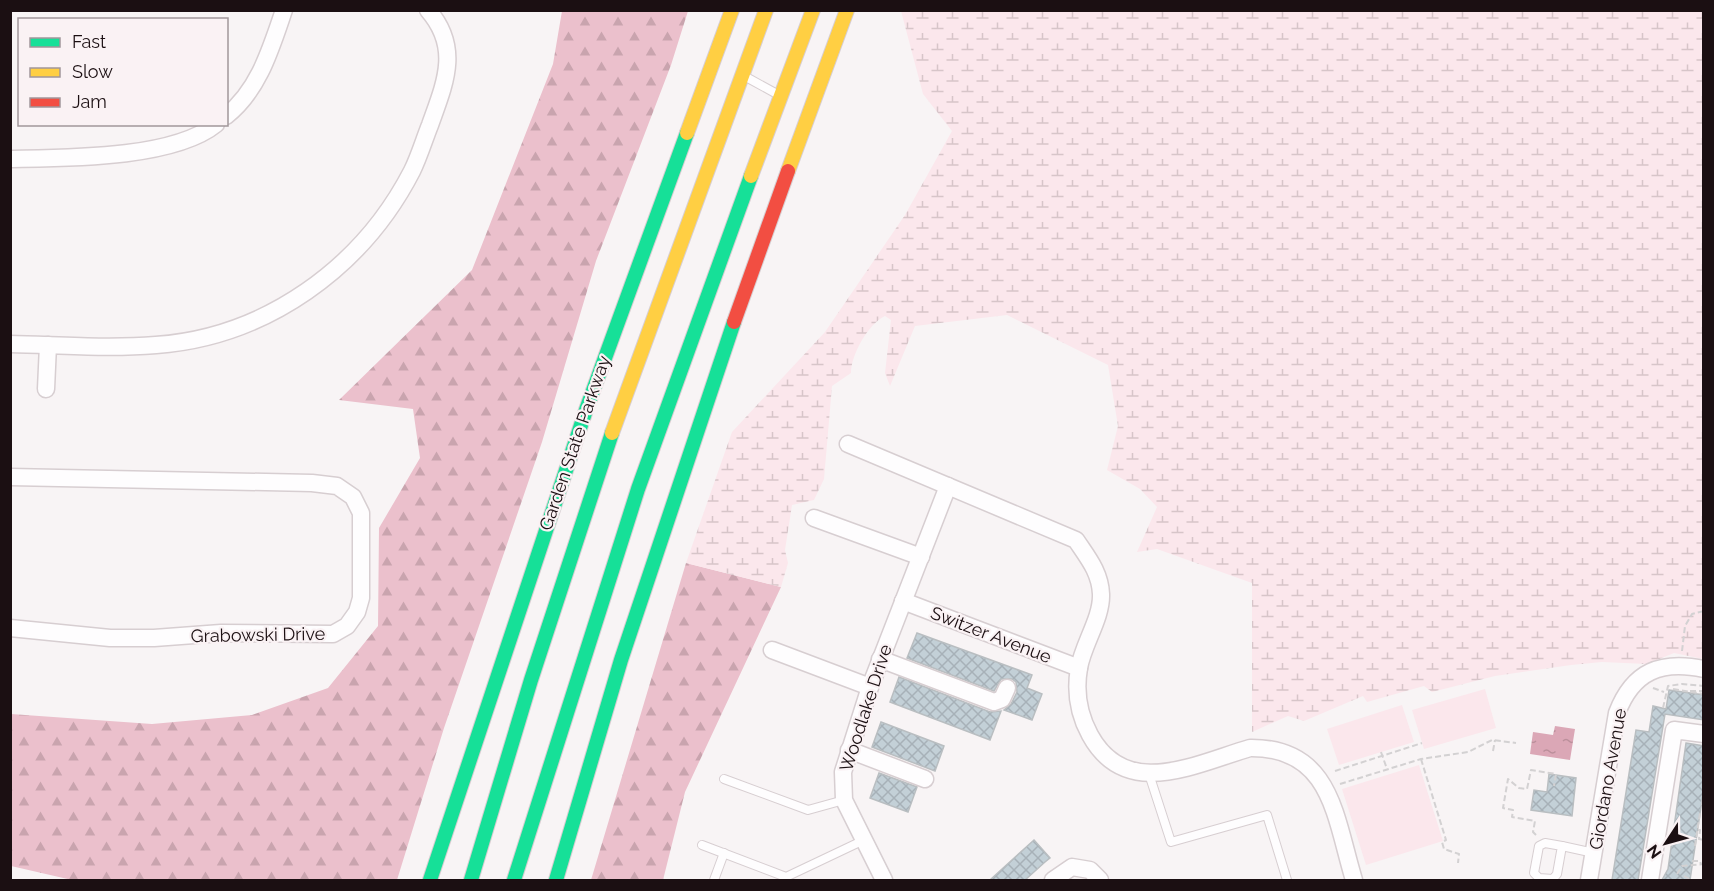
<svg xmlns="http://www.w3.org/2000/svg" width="1714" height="891" font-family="Raleway,sans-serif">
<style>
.green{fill:#fbe7ec}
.forest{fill:url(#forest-firs)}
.wetland{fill:url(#wetland-marsh)}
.water{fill:url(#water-ripples)}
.building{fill:url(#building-cross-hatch);stroke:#b9bec1;stroke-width:1.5}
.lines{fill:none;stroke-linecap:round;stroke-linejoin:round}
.lane-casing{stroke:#d7ced1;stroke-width:10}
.street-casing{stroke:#d7ced1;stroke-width:19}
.fast-casing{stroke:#d7ced1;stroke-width:16}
.slow-casing{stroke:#d7ced1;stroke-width:16}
.jam-casing{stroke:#d7ced1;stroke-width:16}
.path{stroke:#d3d1d2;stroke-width:2;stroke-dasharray:6 3;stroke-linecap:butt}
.lane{stroke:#fefdfe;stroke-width:8}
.street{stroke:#fefdfe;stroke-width:16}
.fast{stroke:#16e098;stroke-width:14}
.slow{stroke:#ffcf43;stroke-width:14}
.jam{stroke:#f24e42;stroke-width:14}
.labels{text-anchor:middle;stroke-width:4.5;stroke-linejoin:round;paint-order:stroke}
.street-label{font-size:18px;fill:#1b0f12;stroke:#faf2f4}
</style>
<defs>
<pattern id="forest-firs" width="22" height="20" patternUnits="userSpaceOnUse" patternTransform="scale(1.5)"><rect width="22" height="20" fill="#ebc0cc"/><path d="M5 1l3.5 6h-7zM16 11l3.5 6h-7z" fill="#c9a4ae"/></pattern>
<pattern id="wetland-marsh" width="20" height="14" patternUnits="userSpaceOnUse" patternTransform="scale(1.5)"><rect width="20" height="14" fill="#fbe7ec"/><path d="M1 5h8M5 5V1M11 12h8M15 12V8" fill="none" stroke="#d7c5c9"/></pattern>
<pattern id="water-ripples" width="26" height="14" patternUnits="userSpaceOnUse" patternTransform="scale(1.5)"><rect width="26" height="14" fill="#dba7b6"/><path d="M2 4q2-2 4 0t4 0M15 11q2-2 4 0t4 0" fill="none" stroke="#bb8f9b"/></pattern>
<pattern id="building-cross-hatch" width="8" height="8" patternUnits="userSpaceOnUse" patternTransform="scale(1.5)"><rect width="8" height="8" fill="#c3d0d7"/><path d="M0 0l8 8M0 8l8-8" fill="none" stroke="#a7b1b8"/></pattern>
</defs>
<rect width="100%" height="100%" fill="#f8f4f5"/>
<g class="green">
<polygon points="1485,689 1496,728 1424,749 1412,710"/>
<polygon points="1402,705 1414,742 1339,765 1327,729"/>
<polygon points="1419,765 1443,841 1366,865 1342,789"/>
</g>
<g class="forest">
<polygon points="562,11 688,11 671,65 596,261 542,442 444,728 397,880 72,880 11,866 11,714 152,724 252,715 328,688 378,626 379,528 420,458 413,409 339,400 472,270 553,64"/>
<polygon points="686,563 781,587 685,792 663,880 591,880"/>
</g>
<path class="wetland" d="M901,11H1703V659L1674,653L1647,664L1602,662L1571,665L1495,676L1432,692L1424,686L1367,702L1363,696L1304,721L1288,716L1252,732V583L1157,549L1137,552L1157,507L1140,489L1107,470L1118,426L1108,365L1007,315L915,326L890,386L885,373L891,320L885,316C868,324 851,355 851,373L832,386L824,479L814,500L792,505L785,550L788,563L781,587L686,563L732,432L825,332L905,215L952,131L923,94Z"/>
<polygon class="water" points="1555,726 1575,729 1570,760 1530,754 1533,732 1553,735"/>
<g class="building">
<polygon points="917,633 1032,675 1027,688 1042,694 1032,720 1004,710 1011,704 1017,692 1016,682 1012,679 1001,679 994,691 907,658"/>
<polygon points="899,677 990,712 1001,711 990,740 890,702"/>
<polygon points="1669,690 1704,695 1704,720 1665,714 1638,880 1612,880 1636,730 1649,732 1653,706 1666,709"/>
<polygon points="881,722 944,746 935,771 872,747"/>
<polygon points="1686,743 1704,746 1704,787 1690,880 1662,880 1668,869"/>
<polygon points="879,773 917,787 908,812 870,798"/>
<polygon points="1549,774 1576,778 1572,816 1531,810 1534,790 1547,792"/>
<polygon points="1034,840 1050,858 1045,862 1025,880 990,880"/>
</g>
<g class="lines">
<defs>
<g id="lane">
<polyline points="746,77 777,94"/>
<polyline points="1149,774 1171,842 1267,815 1287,880"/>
<polyline points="724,779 808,810 844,800"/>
<polygon points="1545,843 1562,846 1557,874 1553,879 1539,878 1534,873 1539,846"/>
<polyline points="702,845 786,877 864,840"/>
<polyline points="1562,846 1594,853"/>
<polyline points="714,880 724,853"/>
</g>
<g id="street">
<path d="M226,116C259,90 271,48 284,10"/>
<path d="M10,159C65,158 173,159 216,124"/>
<path d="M10,344C59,345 108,349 156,345C266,337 362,268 412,171C419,157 424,140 430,125C445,83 461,48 428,10"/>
<polyline points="46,389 48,345"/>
<path d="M848,444L1076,540C1088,558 1100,572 1101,594C1102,618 1083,644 1079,668C1075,691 1079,715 1090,735C1126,801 1195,764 1250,748C1332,747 1335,818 1354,880"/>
<polyline points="10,477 312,483 337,486 353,497 361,513 361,598 357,612 347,626 333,634 221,633 154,638 110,638 10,628"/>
<polyline points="814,518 921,557"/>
<polyline points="903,601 1079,668"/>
<polyline points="772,650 870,687"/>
<polyline points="880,659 994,702 1002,699 1007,688"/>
<polyline points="849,750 925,779"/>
<polyline points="884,880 844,800 843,772 870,687 948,486"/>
<polyline points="1053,880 1072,867 1090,870 1100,880"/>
<path d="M1589,880L1617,713C1633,671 1661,660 1704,669"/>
<polyline points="1650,880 1674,730 1704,734"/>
</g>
<g id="fast">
<polyline points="430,880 586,410 687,133"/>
<polyline points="471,880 531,680 612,433"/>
<polyline points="514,880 638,489 751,176"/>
<polyline points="556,880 621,660 734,322"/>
</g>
<g id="slow">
<polyline points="687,133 732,10"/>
<polyline points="788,171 847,10"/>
<polyline points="751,176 813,10"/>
<polyline points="612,433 766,10"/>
</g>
<polyline id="jam" points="734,322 788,171"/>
</defs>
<use href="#lane" class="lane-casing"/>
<use href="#street" class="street-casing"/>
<use href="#fast" class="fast-casing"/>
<use href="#slow" class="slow-casing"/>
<use href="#jam" class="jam-casing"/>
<g class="path">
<polyline points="1682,651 1685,626 1692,614 1704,611"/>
<polyline points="1653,688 1664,692"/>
<polyline points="1673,689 1704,694"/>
<polyline points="1690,691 1704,691"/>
<polyline points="1663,708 1668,686 1682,684 1704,686"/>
<polyline points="1493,751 1495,740"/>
<polyline points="1381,752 1387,769"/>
<polyline points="1421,759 1446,840 1442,842 1444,849 1459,854 1458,863"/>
<polyline points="1335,771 1422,743"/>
<polyline points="1340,784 1421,759 1468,752 1492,740 1516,743"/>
<polyline points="1703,792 1704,792"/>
<polyline points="1702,805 1704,794"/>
<polyline points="1698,830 1700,830 1699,839 1704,840"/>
<polyline points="1536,835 1533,832 1535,821 1512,817 1513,810 1503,808 1508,779 1519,788 1527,789 1531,770 1556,774 1554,786"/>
<polyline points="1695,846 1700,813"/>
<polyline points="1692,861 1700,861 1701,864"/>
<polyline points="1677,874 1682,866 1704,864"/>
<polyline points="1684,876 1691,880"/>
</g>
<use href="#lane" class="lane"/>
<use href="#street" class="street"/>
<use href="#fast" class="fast"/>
<use href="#slow" class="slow"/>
<use href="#jam" class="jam"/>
</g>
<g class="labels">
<g class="street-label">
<text transform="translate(575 443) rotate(-71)" y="6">Garden State Parkway</text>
<text transform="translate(258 635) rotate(-1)" y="6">Grabowski Drive</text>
<text transform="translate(991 635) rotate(21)" y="6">Switzer Avenue</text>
<text transform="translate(866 708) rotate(-72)" y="6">Woodlake Drive</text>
<text transform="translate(1608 779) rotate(-80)" y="6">Giordano Avenue</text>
</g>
</g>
<rect width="1714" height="891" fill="none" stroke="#1b0f12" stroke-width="24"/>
<rect x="18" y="18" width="210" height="108" fill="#faf2f4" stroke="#a1979a" stroke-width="1.5"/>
<rect x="30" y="38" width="30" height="9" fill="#16e098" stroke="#a1979a" stroke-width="1.5"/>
<text x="72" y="48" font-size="18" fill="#1b0f12">Fast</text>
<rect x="30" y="68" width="30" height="9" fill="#ffcf43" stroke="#a1979a" stroke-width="1.5"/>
<text x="72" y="78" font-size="18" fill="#1b0f12">Slow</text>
<rect x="30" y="98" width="30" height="9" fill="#f24e42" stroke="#a1979a" stroke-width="1.5"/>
<text x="72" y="108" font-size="18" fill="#1b0f12">Jam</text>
<g transform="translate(1666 843) rotate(234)" stroke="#faf2f4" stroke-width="4.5" paint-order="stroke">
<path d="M0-4.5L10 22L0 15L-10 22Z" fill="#1b0f12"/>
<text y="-9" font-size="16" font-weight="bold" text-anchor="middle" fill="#1b0f12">N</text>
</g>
</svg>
